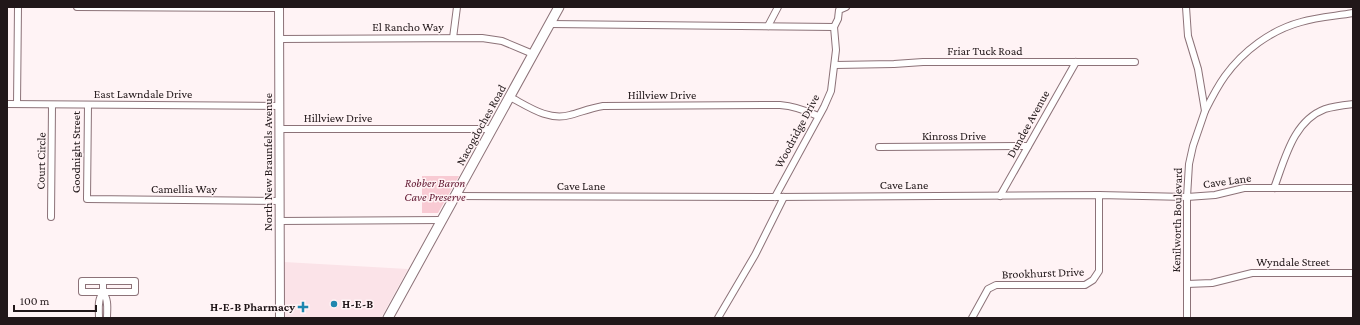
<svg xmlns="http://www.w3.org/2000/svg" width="1360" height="325" font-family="'Crimson Pro',serif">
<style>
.built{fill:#fbe3e8}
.green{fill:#f8cad3}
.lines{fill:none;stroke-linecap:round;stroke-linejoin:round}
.minor-casing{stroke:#8c7278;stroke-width:8}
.tertiary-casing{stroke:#8c7278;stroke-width:10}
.secondary-casing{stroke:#8c7278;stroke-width:11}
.minor{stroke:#fff;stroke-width:6}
.tertiary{stroke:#fff;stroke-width:8}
.secondary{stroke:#fff;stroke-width:9}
.poi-dot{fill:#1e87af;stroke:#fff3f5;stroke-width:1.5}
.labels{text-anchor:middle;stroke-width:3;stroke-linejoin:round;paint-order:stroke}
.street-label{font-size:12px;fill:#211719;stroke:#fff3f5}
.park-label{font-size:12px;font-style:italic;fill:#631932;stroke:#fff3f5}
.poi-label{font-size:12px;font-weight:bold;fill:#211719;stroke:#fff3f5;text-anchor:start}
</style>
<rect width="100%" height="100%" fill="#fff3f5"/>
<polygon class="built" points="284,262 408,269 381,318 284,318"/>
<polygon class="green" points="422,176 459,176 438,213 422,213"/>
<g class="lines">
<defs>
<g id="minor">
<polyline points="77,7 279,8"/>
<polyline points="1186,7 1188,36 1198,69 1205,111 1193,146 1189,164 1187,197 1187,318"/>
<polyline points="550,24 834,27"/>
<polyline points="768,26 778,7"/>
<polyline points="834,27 838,19 839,10 846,7"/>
<polyline points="453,38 457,7"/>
<polyline points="279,39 482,38 502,41 533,54"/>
<polyline points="835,65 894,64 923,62 1135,62"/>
<path d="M510,97C529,107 548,121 570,115C581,112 591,108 603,106L780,105C794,106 805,110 818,116"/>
<polyline points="7,104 280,106"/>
<polyline points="17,104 18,7"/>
<polyline points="88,105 87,199 280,201"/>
<path d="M1205,111C1211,99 1217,87 1225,76C1243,51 1271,30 1301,22C1318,17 1336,16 1353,13"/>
<polyline points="280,129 492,129"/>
<polyline points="879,147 1028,146"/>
<path d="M1274,188C1285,159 1293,121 1325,109C1334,106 1344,105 1353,104"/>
<polyline points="455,196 775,197 1099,195 1187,197 1215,195 1244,188 1353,188"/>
<polyline points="1000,196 1076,62"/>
<polyline points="775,197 824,107 831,91 836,50 834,27"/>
<polyline points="51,217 52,105"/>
<polyline points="279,221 442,220"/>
<rect x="82" y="281" width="53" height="11"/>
<path d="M103,281V293C109,299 107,310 107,318"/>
<polyline points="1187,284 1212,283 1252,273 1353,273"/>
<path d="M99,318C99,310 97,299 103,293"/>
<polyline points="718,318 755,255 784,197"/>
<polyline points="972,318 988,289 996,285 1085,285 1093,280 1099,271 1099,195"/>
</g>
<polyline id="tertiary" points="279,7 280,318"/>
<polyline id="secondary" points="388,318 559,7"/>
</defs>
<use href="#minor" class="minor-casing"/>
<use href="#tertiary" class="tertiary-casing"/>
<use href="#secondary" class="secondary-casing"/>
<use href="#minor" class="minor"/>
<use href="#tertiary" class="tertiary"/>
<use href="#secondary" class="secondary"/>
</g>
<g class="poi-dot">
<circle cx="334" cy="304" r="4"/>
<path d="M301 301h4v4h4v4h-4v4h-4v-4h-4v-4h4z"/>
</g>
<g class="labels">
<g class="street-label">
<text x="408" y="31">El Rancho Way</text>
<text x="985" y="55">Friar Tuck Road</text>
<text x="143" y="98">East Lawndale Drive</text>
<text x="662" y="99">Hillview Drive</text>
<text x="338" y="122">Hillview Drive</text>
<text transform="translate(1028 124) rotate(-61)" y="4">Dundee Avenue</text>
<text transform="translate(481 125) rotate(-61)" y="4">Nacogdoches Road</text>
<text transform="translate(797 131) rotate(-62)" y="4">Woodridge Drive</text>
<text x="954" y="140">Kinross Drive</text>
<text transform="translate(76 152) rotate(-90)" y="4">Goodnight Street</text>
<text transform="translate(41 161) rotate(-89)" y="4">Court Circle</text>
<text transform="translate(268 162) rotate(-90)" y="4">North New Braunfels Avenue</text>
<text transform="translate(1227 181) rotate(-8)" y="4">Cave Lane</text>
<text x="904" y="189">Cave Lane</text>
<text x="581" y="190">Cave Lane</text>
<text x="184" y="193">Camellia Way</text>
<text transform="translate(1177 220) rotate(-89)" y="4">Kenilworth Boulevard</text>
<text x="1293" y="266">Wyndale Street</text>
<text transform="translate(1043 273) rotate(-2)" y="4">Brookhurst Drive</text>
</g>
<g class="park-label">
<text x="435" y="187">Robber Baron<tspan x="435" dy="14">Cave Preserve</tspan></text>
</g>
<g class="poi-label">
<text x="342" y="308">H-E-B</text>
<text x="295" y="311" text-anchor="end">H-E-B Pharmacy</text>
</g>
</g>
<rect width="1360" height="325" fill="none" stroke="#211719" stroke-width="16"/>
<path d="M14 305v6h82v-6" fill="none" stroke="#211719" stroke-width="2"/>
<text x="20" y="305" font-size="12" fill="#211719" stroke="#fff3f5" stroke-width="3" paint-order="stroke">100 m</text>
</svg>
